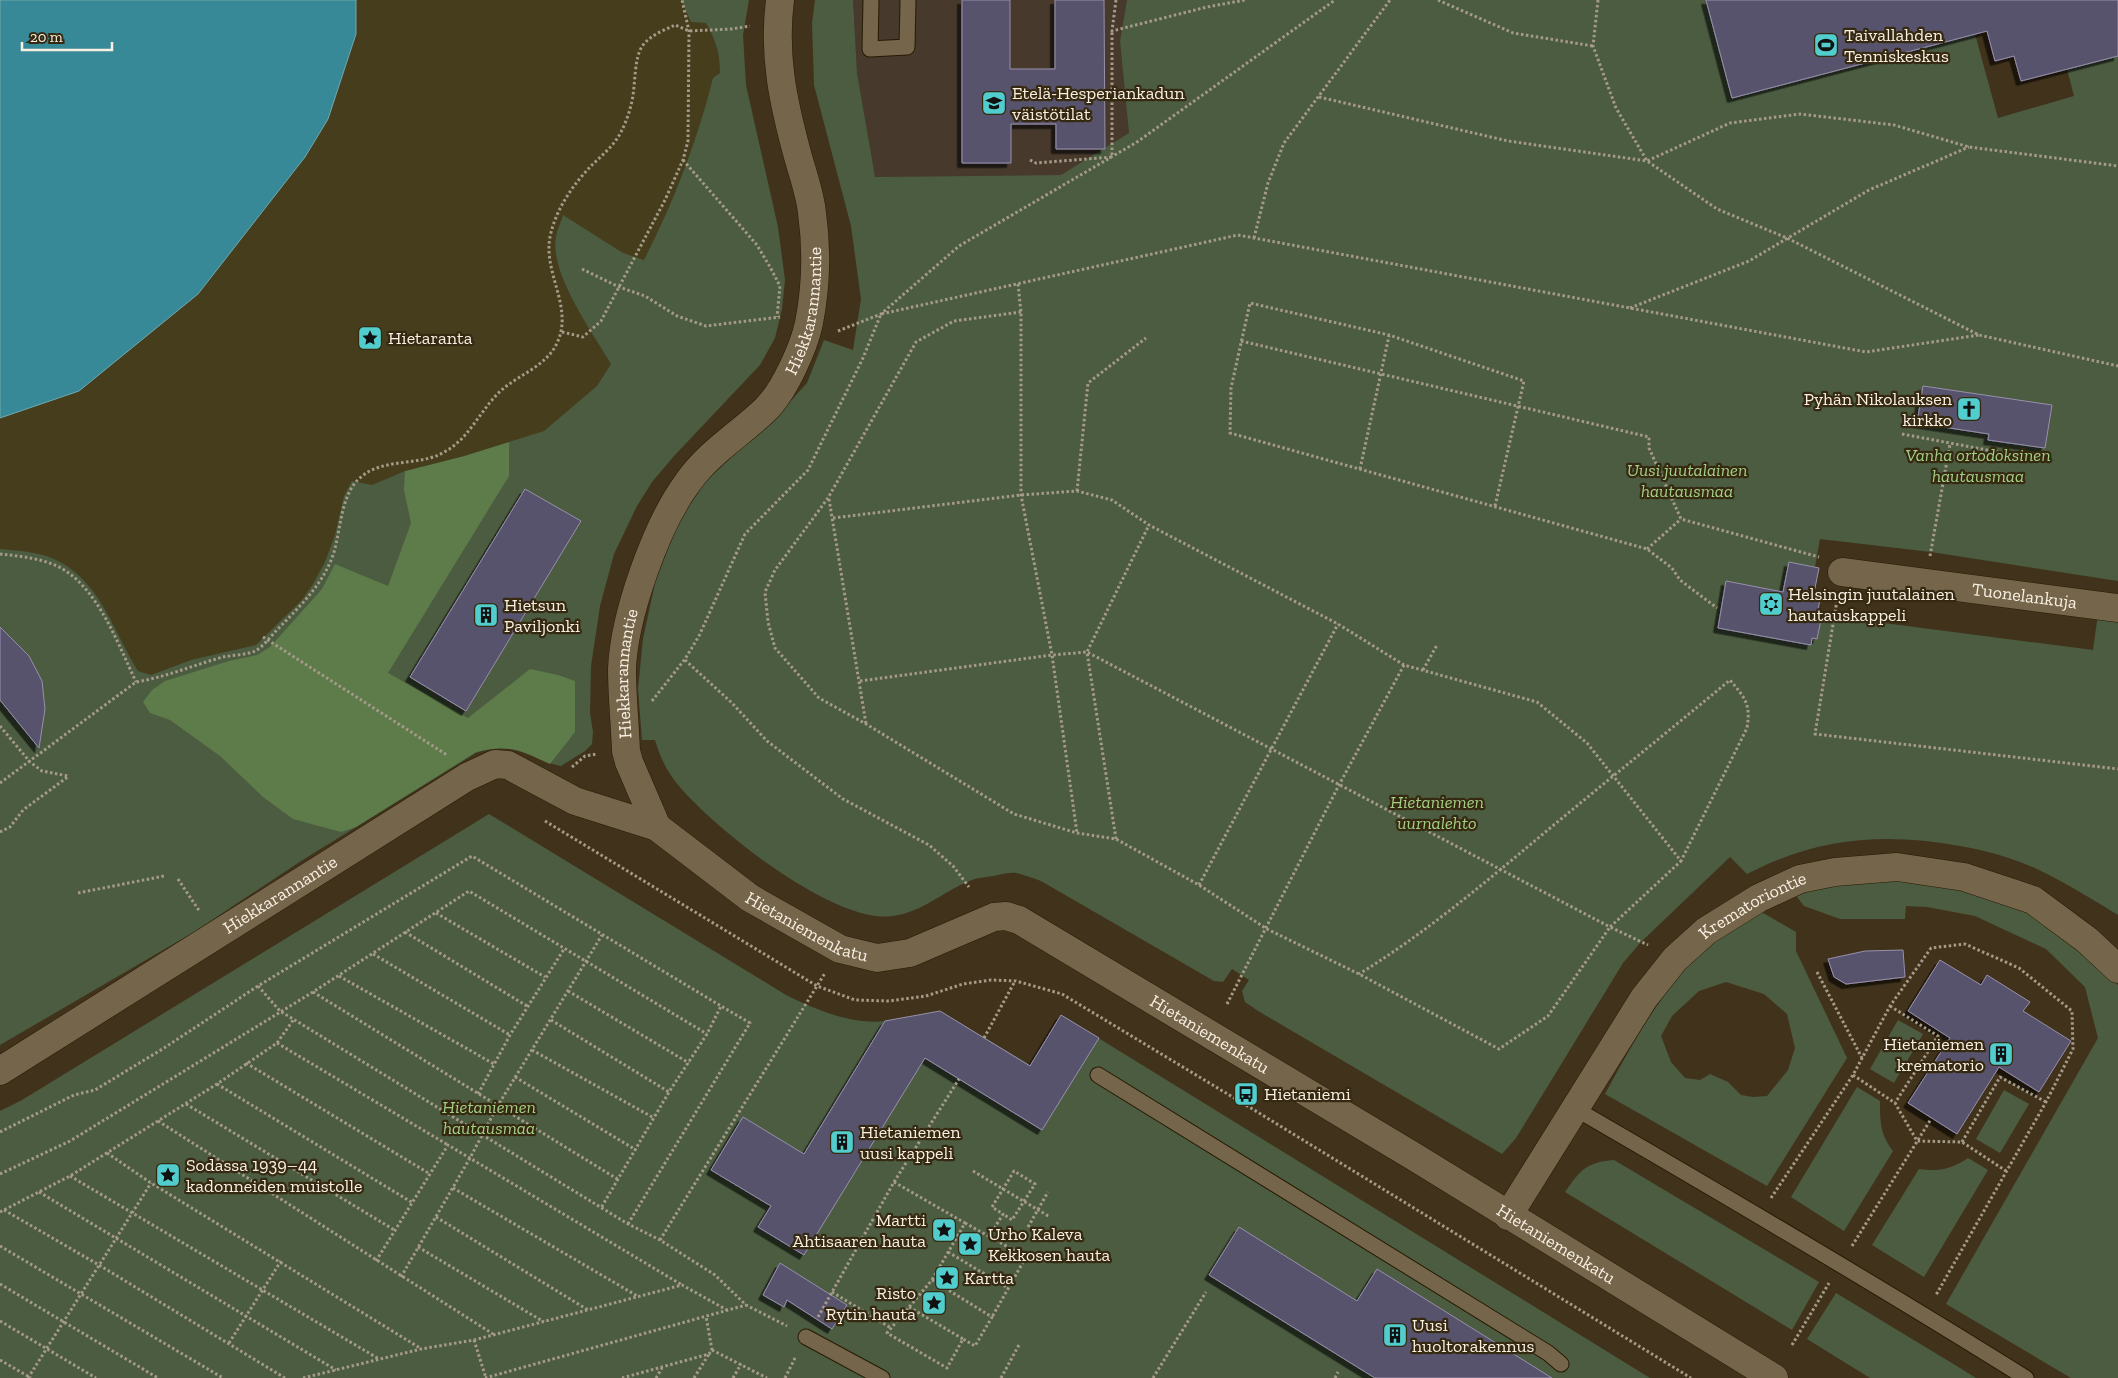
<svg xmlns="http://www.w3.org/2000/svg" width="2118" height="1378" font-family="'Zilla Slab',serif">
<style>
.education{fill:#473a2c}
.green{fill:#4b5c40;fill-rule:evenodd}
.forest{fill:#5e7b4a}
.sand{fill:#453d1c}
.water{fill:#388997;stroke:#72a8ae}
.building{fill:#58526c;stroke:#9790ad;filter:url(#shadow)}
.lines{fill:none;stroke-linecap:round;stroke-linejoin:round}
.service-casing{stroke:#271a03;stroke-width:17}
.minor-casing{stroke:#271a03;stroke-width:29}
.path{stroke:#a69a88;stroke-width:3;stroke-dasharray:2.5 2.5;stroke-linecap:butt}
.service{stroke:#74654b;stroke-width:15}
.minor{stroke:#74654b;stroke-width:28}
.labels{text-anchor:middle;stroke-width:4.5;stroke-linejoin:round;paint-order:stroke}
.poi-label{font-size:18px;fill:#f9f0e2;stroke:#362911;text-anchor:start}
.street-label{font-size:18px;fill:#f9f0e2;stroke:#362911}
.park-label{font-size:18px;font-style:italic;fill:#a4d086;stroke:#362911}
</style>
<defs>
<filter id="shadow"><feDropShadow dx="-4.5" dy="4.5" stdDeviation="0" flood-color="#0009"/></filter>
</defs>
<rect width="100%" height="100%" fill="#41331b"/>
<polygon class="education" points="853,0 1127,0 1120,41 1129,133 1061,175 874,177 857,73"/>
<g class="green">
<path d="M356,0H749L743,35L746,85L778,227L785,280L782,309L775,338L760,365L674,456L652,482L637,506L614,554L600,606L591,666L590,713L593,732L592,744L585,751L561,766C545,763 532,754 516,749C503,745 489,749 476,753L301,861L194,932L0,1045V418L198,294L305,157L356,34Z"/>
<path d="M815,0H853L857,73L875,177L1061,175L1129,133L1120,41L1127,0H1706L1732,98L1975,34L1998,118L2074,96L2067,69L2118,56V581L1931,552L1820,539L1815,567L1819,568L1814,593L1817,614L1822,615L2093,650L2098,614L2118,617V915C2092,899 2066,883 2039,870C2014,858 1987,851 1960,846C1884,832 1815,838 1747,874L1730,857L1641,942L1623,963L1516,1138L1502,1154L1258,1011L1245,1002L1242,991L1249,980L1232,969L1223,982L1214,981L1041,881C1033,878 1025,875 1016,873C1011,872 1003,874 998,875C989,877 979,877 972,880C945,890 923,912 893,916C835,925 715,829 679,786C667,772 660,757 655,740H642L638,689L643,639L655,583L675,530L700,487L787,405L807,383L824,340L853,350L861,299L851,226L814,85L812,23Z"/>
<path d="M489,814L786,995C817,1010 851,1025 886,1021C904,1018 922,1014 940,1011L1030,1065L1061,1015L1650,1378H0V1111L22,1100Z"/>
<polygon points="1896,878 1962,888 2028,910 2080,948 2118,985 2118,1378 2071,1378 1946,1304 2098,1038 2085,987 2046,949 1975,916 1927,907 1906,906 1905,919 1840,919 1804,906 1795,894 1804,890"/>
<path d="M1760,911L1796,932V951L1847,1058L1767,1186L1605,1094C1635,1039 1665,984 1712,941C1725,929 1744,920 1760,911ZM1726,982L1764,994L1787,1014L1795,1048L1788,1070L1767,1096L1753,1097L1741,1095L1728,1082L1710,1074L1700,1080L1685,1078L1671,1062L1661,1036L1672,1016L1699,991Z"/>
<polygon points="1898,1020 1923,1034 1894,1083 1870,1069"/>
<path d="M1857,1087L1880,1101C1880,1120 1880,1135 1893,1151L1844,1231L1791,1197Z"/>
<polygon points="2004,1090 2029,1104 2000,1153 1976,1139"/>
<path d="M1968,1158L1988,1170L1924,1277L1872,1245L1919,1169C1939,1172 1951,1169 1968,1158Z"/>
<path d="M1614,1160L1819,1282L1792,1330L1565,1192C1580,1170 1587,1162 1614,1160Z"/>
<polygon points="1836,1293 1960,1368 1976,1378 1870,1378 1807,1339"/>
</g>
<path class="forest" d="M509,441V476L388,673L468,718L530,669L558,675L575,681V732L550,764C519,750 511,744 476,752L356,827L341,832L293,819L263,797L220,756L170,720L150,713L143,702L152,690L165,681L229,661L257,655L270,647L322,589L335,564L388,586L411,523L404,490L405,471L464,456Z"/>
<path class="sand" d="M356,0H681L691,22L706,23C716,40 720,54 720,73L713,78C697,142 674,201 644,260L623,253L563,215C561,222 557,230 556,237C549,273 593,333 611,364L597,386L544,431L464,456L405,471L372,485L352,481L344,496L335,535L325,562L313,584L302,600L256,645L191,660L151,675L138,671C114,633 102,585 60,562C43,552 20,551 0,549V418L79,391L198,294L305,157L356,34Z"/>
<polygon class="water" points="0,0 356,0 356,34 328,119 305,157 198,294 79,391 0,418"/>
<g class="building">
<polygon points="962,0 1010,0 1010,69 1055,69 1055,0 1104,0 1105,149 1056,149 1056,124 1011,124 1011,163 962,163"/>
<polygon points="1706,0 2118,0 2118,56 2021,81 2014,56 1995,61 1987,31 1732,98"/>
<polygon points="1923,386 2052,405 2045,448 1988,440 1989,434 1917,423"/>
<polygon points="525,489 581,521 466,711 410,677"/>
<polygon points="1789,562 1819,568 1814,593 1821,595 1817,614 1822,615 1817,639 1812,638 1811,645 1718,628 1726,581 1783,592"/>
<polygon points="0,627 29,656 42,681 45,709 39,748 0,700"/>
<polygon points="1903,950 1905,977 1846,984 1834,977 1828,959 1865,951"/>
<polygon points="1940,960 1981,985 1987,975 2030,1002 2023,1011 2071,1041 2039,1092 1999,1067 1957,1134 1908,1103 1950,1038 1908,1011"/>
<polygon points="940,1011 1030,1066 1061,1015 1099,1038 1042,1130 925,1058 804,1255 758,1227 771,1206 711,1170 743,1117 804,1154 885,1021"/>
<polygon points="1239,1227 1357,1301 1377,1269 1552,1378 1375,1378 1209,1275"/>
<polygon points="780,1263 847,1305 832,1329 787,1300 784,1307 763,1295"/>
</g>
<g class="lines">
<defs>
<g id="service">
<polyline points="871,0 870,49 907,47 908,0"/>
<polyline points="1098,1075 1548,1353 1561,1364"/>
<path d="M1574,1108C1726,1196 1877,1285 2026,1378"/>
<polyline points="806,1337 882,1378"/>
</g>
<g id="minor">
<path id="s1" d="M1842,572L2118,608"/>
<path id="s2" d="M657,827L629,762L626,751C625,724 622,696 622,669C624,616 656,525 688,482C708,453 740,434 765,410C784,392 804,347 809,323C816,287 817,249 812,213C810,193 802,172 797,153C783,101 773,55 780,0"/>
<path id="s3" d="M0,1071L467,777L495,764L508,765L575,801L657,827L750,898L840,949L877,958L910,953L994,917L1006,916L1019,920L1413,1156L1774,1378"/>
<path id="s4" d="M1508,1216L1644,998L1675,959L1706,931L1759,898L1800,879L1835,872L1897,867L1964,877L2033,900L2087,940L2118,969"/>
</g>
</defs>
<use href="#service" class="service-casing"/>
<use href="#minor" class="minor-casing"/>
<g class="path">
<polyline points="1116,0 1112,31 1207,7 1245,0"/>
<polyline points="1438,0 1513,33 1593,46"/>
<polyline points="1598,0 1593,46 1616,108 1647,161 1717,209 1787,238 1979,335 2118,366"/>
<polyline points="1319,97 1508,141 1647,161 1730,123 1800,114 1894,125 1969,147 2118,166"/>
<polyline points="683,160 757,245 770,267 780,286 777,317"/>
<polyline points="1030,160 1036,163 1112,157 1112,31"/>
<polyline points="1254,238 1268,183 1284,143 1390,0"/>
<polyline points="582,269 619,287 645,296 677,316 706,326 780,317"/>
<polyline points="1018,284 1021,312 1021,495 1052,655 1077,833"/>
<polyline points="1630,308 1749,261 1869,190 1969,147"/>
<polyline points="1021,312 954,321 916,342 828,498 775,570 765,592 768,622 775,648 819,698 866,724 1014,814 1077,833 1116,839 1199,885 1267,929 1359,974 1499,1049 1548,1016 1610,927 1648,945"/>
<polyline points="838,331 881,314 959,246 1137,142 1335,0"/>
<polyline points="562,332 583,337 601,321 665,200 683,160 688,141 689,31 682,0"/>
<polyline points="1241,341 1649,437 1649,448 1681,519 1819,557"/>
<polyline points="1902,434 2003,453"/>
<polyline points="1360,469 1389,336"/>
<polyline points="1077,491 1088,383 1146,338"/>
<polyline points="829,499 866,724"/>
<polyline points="1495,506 1524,381 1389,335 1250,303 1231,388 1230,433 1647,549 1672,568 1680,580 1717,608"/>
<path d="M833,518L1021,495L1077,491L1112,500L1149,525L1338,624L1404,665L1537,702L1587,743L1681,861L1747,728C1751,704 1745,698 1730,680C1670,730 1609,779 1549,829C1488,880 1426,933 1359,974"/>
<polyline points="1647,549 1681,519"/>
<path d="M0,554C19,556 39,558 57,566C97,585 118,644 136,682"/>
<polyline points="1930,556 1950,444"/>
<polyline points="1837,600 1815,734 2118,769"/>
<polyline points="263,637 447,755"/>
<polyline points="685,660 732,703 767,741 843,799 929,845 953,866 969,887"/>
<polyline points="1423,670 1437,645"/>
<polyline points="860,681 1052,655 1087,652 1610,927 1681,861"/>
<polyline points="652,701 685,659 699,636 745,534 808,470 863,358 881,314 1238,235 1866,352 1979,335"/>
<polyline points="0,726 30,762 42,771 68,776"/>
<polyline points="572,767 585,756 597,754"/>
<path d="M0,783L136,682C166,677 194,665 223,657C233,655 246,655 255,651C263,647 270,637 276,631C299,607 324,584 334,552C341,528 341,493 361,477C384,457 421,467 446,451C471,437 482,406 504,388C521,374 547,365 557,343C574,308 543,273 550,237C555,211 572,186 590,167C601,156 614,146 621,132C625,124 629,114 631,105C636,89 633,58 643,45C651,35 664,30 675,25L689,31L731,29L750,26"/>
<polyline points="545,821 817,986 855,1000 889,1001 926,996 963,984 991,980 1016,981 1062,994 1259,1113 1691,1378"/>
<polyline points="0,832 10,827 23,810 69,776"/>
<polyline points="1116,839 1087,652 1149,525"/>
<polyline points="178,879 200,912"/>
<polyline points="1199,885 1338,624"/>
<polyline points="78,893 164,876"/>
<polyline points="436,913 545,977"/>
<polyline points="405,932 527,1006"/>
<polyline points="373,954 510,1035"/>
<polyline points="1817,972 1862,1058"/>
<polyline points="339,976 494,1064"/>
<polyline points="258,986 280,1011 628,1224 660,1240 715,1275 746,1305 787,1326"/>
<polyline points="568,991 689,1063"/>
<polyline points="313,992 619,1180"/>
<polyline points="1227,1004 1339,785 1404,665"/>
<polyline points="1890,1006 1938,1036 1895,1103"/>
<polyline points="551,1020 669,1092"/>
<polyline points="984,1038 1015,981"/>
<polyline points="277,1043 448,1145"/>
<polyline points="532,1050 654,1118"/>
<polyline points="246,1063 430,1174"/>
<polyline points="1853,1075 1895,1103 1917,1141 1962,1142 2006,1171"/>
<polyline points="515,1077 636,1150"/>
<polyline points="217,1084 413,1203"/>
<polyline points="478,1094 510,1035 564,949"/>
<polyline points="186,1104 396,1231"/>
<polyline points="158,1121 493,1334"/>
<polyline points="0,1132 74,1095 95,1090 164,1048 258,986 472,856 721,1006 707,1034 669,1092 601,1208"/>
<polyline points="1962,1142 2000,1077 2046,1102"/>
<polyline points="107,1153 151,1183 420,1348"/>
<polyline points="973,1171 1050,1217"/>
<polyline points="0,1174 70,1141 313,992 469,891 707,1034"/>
<polyline points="70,1176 379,1359"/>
<polyline points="894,1182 965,1223 932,1280"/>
<polyline points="453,1188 639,1297"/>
<polyline points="39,1192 336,1370"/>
<polyline points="1771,1198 1853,1075 1890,1006 1931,948 1965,944 2019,968 2072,1011 2073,1049 2046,1102 1936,1295"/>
<polyline points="4,1210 99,1265 285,1378"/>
<polyline points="0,1212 70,1176 217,1084 277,1043 294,1019"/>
<polyline points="436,1217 588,1310"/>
<polyline points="965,1223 1026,1257 992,1317"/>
<polyline points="628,1224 750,1023 721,1006"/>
<polyline points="1028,1227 1048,1192"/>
<polyline points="989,1237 1003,1214 992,1207 1014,1171 1035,1184 1012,1220 1003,1214"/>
<polyline points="660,1240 825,973"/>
<polyline points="0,1246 223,1378"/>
<polyline points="1852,1246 1931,1119"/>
<polyline points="418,1247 544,1322"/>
<polyline points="948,1252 1008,1288"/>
<polyline points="376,1261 448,1145 682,1285"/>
<polyline points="401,1277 470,1158 497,1107 602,935"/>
<polygon points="932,1280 992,1317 975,1346 963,1339 947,1368 887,1333"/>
<polyline points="0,1284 158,1378"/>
<polyline points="832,1292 891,1328"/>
<polyline points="909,1307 963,1339"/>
<polyline points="818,1317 894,1182 959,1079"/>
<polyline points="0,1321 96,1378"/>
<polyline points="474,1340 486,1378"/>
<polyline points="229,1343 281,1261"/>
<polyline points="1792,1345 1829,1283"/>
<polyline points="712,1350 767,1378"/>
<polyline points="0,1360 31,1378"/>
<polyline points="28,1378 151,1183"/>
<polyline points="303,1378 421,1349 474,1340 682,1285 727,1310"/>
<polyline points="485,1378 746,1305"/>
<polyline points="622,1378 709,1354 712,1350 706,1316"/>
<polyline points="656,1378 662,1368"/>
<polyline points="694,1378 709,1354"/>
<polyline points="733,1378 741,1364"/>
<polyline points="785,1378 796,1356"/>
<polyline points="1001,1378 1020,1343"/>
<polyline points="1153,1378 1206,1292"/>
<polyline points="1335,1378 1338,1372"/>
</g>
<use href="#service" class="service"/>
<use href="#minor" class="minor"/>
</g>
<defs>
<symbol id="stadium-square" viewBox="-11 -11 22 22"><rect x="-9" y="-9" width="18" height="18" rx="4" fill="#52cdcd" stroke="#362911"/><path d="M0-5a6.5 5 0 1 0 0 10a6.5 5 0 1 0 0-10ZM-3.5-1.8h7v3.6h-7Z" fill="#111"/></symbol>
<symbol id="school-square" viewBox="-11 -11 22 22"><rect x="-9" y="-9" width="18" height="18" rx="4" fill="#52cdcd" stroke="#362911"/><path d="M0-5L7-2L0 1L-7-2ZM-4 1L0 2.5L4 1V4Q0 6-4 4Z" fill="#111"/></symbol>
<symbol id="sight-square" viewBox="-11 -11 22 22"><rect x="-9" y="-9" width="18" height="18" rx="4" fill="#52cdcd" stroke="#362911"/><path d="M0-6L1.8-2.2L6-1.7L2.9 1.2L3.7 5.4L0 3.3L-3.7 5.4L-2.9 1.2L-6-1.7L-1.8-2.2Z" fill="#111"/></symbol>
<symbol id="church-square" viewBox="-11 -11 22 22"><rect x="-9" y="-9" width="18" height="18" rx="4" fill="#52cdcd" stroke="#362911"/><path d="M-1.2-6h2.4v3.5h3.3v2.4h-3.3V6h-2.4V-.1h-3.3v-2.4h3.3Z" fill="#111"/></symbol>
<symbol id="synagogue-square" viewBox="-11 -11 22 22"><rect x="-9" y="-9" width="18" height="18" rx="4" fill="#52cdcd" stroke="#362911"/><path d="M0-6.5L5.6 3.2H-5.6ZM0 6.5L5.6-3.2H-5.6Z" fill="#111"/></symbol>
<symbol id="building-square" viewBox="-11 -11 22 22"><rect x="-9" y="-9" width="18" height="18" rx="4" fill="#52cdcd" stroke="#362911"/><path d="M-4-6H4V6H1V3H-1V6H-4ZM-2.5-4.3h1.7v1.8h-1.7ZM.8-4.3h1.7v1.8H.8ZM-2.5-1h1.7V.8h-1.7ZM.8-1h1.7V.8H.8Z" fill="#111"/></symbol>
<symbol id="bus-square" viewBox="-11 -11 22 22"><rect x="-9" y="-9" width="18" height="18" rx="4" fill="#52cdcd" stroke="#362911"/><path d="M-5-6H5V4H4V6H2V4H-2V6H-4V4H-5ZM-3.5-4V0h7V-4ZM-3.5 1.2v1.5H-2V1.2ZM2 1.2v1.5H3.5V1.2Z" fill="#111"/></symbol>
</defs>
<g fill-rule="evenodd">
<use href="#stadium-square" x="1812" y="31" width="28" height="28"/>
<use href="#school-square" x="980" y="89" width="28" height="28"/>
<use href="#sight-square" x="356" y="324" width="28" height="28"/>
<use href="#church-square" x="1955" y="395" width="28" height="28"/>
<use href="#synagogue-square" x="1757" y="590" width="28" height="28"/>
<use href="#building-square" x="472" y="601" width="28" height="28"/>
<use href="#building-square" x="1987" y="1040" width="28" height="28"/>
<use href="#bus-square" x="1232" y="1080" width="28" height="28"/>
<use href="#building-square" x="828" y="1128" width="28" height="28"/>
<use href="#sight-square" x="154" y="1161" width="28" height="28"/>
<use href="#sight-square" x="930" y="1216" width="28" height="28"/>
<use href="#sight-square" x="956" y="1230" width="28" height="28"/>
<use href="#sight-square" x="933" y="1264" width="28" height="28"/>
<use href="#sight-square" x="920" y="1289" width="28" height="28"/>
<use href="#building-square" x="1381" y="1321" width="28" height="28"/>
</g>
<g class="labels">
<g class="poi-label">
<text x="1844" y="41">Taivallahden<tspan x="1844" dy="21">Tenniskeskus</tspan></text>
<text x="1012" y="99">Etelä-Hesperiankadun<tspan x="1012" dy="21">väistötilat</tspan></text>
<text x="388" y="344">Hietaranta</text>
<text x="1952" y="405" text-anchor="end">Pyhän Nikolauksen<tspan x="1952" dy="21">kirkko</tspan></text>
<text x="1788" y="600">Helsingin juutalainen<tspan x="1788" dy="21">hautauskappeli</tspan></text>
<text x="504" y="611">Hietsun<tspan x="504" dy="21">Paviljonki</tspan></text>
<text x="1984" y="1050" text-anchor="end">Hietaniemen<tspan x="1984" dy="21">krematorio</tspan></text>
<text x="1264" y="1100">Hietaniemi</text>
<text x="860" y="1138">Hietaniemen<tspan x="860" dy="21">uusi kappeli</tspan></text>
<text x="186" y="1171">Sodassa 1939–44<tspan x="186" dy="21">kadonneiden muistolle</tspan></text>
<text x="926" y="1226" text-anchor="end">Martti<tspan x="926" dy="21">Ahtisaaren hauta</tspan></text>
<text x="988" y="1240">Urho Kaleva<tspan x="988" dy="21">Kekkosen hauta</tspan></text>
<text x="964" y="1284">Kartta</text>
<text x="916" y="1299" text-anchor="end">Risto<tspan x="916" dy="21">Rytin hauta</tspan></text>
<text x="1412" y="1331">Uusi<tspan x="1412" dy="21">huoltorakennus</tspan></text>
</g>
<g class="street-label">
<text dy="6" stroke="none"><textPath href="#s2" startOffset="580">Hiekkarannantie</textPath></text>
<text dy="6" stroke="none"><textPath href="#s1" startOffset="184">Tuonelankuja</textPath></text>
<text dy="6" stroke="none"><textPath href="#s2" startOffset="160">Hiekkarannantie</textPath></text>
<text dy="6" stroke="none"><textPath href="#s3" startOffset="331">Hiekkarannantie</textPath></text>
<text dy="6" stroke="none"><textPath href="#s4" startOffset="402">Krematoriontie</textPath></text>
<text dy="6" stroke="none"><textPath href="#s3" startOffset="939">Hietaniemenkatu</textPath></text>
<text dy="6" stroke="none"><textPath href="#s3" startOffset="1389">Hietaniemenkatu</textPath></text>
<text dy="6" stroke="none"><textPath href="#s3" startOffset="1794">Hietaniemenkatu</textPath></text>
</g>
<g class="park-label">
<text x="1978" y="461">Vanha ortodoksinen<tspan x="1978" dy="21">hautausmaa</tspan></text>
<text x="1687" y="476">Uusi juutalainen<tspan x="1687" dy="21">hautausmaa</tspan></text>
<text x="1437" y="808">Hietaniemen<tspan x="1437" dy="21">uurnalehto</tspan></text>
<text x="489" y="1113">Hietaniemen<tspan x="489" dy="21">hautausmaa</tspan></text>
</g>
</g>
<path d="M22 42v8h90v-8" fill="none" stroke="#f9f0e2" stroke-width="2.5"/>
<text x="30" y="42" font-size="15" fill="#f9f0e2" stroke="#362911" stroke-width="4" paint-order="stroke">20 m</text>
</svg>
